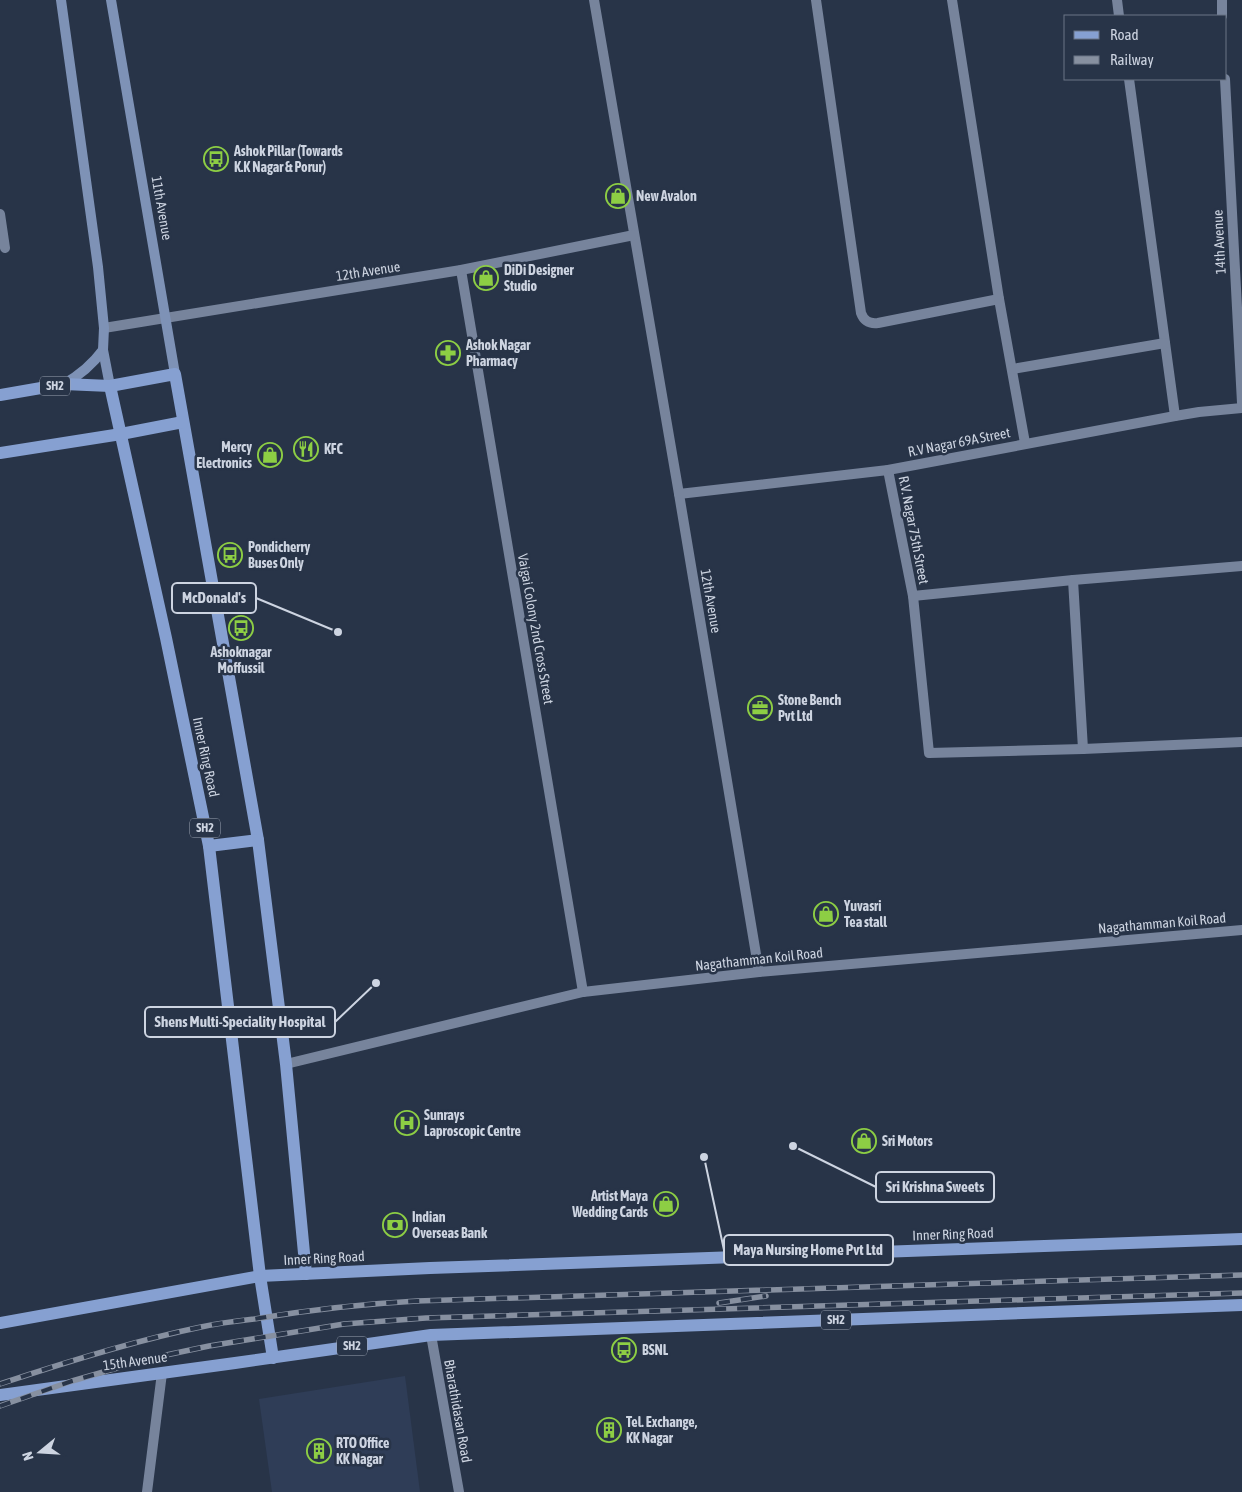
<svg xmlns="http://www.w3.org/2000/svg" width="1242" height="1492" font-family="'Asap Condensed',sans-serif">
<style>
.built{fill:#2f3d57}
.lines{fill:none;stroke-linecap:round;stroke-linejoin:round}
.minor{stroke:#77849c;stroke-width:10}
.tertiary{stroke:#77849c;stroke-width:10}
.secondary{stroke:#7e92b6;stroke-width:10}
.primary{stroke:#86a0d1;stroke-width:12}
.rail-casing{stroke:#8790a0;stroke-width:5.5}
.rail{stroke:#283448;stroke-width:4;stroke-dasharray:11;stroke-linecap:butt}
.labels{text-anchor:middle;stroke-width:5;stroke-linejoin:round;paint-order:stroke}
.shield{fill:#283448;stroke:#9ca4b3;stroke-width:1}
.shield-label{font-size:12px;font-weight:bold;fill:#cdd4e1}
.poi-label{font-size:14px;font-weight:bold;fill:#cdd4e1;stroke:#283448;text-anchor:start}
.street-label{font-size:14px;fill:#cdd4e1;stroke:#283448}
.leader{fill:none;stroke:#cdd4e1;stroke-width:2}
.callout-dot{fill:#cdd4e1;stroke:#283448;stroke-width:2}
.callout{fill:#283448;stroke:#cdd4e1;stroke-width:2}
.callout-label{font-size:15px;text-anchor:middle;font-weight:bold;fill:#cdd4e1}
</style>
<rect width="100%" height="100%" fill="#283448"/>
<polygon class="built" points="405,1376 420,1492 272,1492 259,1399"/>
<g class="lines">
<g class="minor">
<polyline points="594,0 679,494 759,972"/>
<path d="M816,0L861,313C864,321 869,324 878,323L999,299"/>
<polyline points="952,0 999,299 1025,443"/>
<polyline points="1117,0 1119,16"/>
<polyline points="1129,79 1175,416"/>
<polyline points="0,214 5,248"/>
<polyline points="461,270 583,992"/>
<polyline points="104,328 461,270 634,235"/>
<polyline points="1012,369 1165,343"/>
<polyline points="888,470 913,596"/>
<polyline points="679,494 888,470 1175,416 1199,412 1242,408"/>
<polyline points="1242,566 1073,580 913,596 929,753 1083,749 1242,742"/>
<polyline points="1073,580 1083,749"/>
<polyline points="431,1335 459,1492"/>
<polyline points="147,1492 162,1373"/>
</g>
<g class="tertiary">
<polyline points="1222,0 1222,16"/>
<polyline points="1225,79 1242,403"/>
<polyline points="286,1064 583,992 759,972 1242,930"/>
</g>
<g class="secondary">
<polyline points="61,0 98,267 104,328 103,350 110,386"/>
<polyline points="111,0 175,374"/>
<path d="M64,384C80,375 92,365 103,350"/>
</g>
<g class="primary">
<polyline points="110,386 166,638 209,846 260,1276 273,1358"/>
<polyline points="0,395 64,384 110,386 175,374 258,840 286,1064 306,1274"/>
<polyline points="0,453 121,434 183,422"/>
<polyline points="209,846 258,840"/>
<polyline points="0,1323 260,1276 430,1268 1242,1239"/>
<polyline points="0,1395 235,1363 431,1335 1242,1305"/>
</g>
<defs>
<g id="rail">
<polyline points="719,1303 766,1296"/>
<path d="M0,1384C66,1362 133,1341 201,1327C219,1323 236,1321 254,1319C308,1310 361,1304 417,1301L1242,1275"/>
<polyline points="0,1406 72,1381 152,1358 209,1346 344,1324 426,1318 1242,1293"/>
</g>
</defs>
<use href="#rail" class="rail-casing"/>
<use href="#rail" class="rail"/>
</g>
<defs>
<symbol id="bus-ring" viewBox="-11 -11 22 22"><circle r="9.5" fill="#283448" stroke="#8dce44" stroke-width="1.5"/><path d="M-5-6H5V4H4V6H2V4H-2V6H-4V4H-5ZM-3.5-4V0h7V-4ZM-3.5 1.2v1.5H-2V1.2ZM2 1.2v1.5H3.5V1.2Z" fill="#8dce44"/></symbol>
<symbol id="shop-ring" viewBox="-11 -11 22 22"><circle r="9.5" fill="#283448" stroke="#8dce44" stroke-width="1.5"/><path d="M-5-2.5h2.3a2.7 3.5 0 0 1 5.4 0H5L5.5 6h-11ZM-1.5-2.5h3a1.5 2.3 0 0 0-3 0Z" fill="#8dce44"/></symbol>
<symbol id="pharmacy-ring" viewBox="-11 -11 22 22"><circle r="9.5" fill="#283448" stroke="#8dce44" stroke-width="1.5"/><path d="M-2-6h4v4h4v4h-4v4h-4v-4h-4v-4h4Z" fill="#8dce44"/></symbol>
<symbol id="restaurant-ring" viewBox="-11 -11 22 22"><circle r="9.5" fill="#283448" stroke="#8dce44" stroke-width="1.5"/><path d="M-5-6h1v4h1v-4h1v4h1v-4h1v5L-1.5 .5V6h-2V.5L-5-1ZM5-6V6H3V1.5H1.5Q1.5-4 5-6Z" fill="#8dce44"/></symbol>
<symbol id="office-ring" viewBox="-11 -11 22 22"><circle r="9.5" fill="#283448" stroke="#8dce44" stroke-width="1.5"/><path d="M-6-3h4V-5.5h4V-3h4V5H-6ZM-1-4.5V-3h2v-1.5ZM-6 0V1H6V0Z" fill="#8dce44"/></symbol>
<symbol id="hospital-ring" viewBox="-11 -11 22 22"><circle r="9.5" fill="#283448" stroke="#8dce44" stroke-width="1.5"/><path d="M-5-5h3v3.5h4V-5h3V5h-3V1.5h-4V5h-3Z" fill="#8dce44"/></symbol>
<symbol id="bank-ring" viewBox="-11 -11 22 22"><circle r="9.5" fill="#283448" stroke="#8dce44" stroke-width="1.5"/><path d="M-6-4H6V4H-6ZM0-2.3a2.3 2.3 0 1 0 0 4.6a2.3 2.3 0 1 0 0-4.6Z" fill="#8dce44"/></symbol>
<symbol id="building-ring" viewBox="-11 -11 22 22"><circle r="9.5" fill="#283448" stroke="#8dce44" stroke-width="1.5"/><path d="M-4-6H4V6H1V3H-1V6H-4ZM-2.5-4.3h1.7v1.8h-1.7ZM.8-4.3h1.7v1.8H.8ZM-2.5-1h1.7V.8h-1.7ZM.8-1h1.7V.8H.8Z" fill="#8dce44"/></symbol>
</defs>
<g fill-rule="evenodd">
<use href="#bus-ring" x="202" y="145" width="28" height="28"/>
<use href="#shop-ring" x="604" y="182" width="28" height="28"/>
<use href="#shop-ring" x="472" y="264" width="28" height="28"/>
<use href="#pharmacy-ring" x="434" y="339" width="28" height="28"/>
<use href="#restaurant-ring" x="292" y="435" width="28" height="28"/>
<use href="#shop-ring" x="256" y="441" width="28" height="28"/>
<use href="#bus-ring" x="216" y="541" width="28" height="28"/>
<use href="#bus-ring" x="227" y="614" width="28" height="28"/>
<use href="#office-ring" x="746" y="694" width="28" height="28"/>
<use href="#shop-ring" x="812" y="900" width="28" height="28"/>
<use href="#hospital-ring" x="393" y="1109" width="28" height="28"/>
<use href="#shop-ring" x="850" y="1127" width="28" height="28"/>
<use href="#shop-ring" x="652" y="1190" width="28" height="28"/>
<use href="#bank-ring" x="381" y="1211" width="28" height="28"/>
<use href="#bus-ring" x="610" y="1336" width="28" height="28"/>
<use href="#building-ring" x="595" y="1416" width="28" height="28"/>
<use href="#building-ring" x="305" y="1437" width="28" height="28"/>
</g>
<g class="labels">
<g class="shield">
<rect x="40" y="376.5" width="30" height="19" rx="4"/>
<rect x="190" y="818.5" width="30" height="19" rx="4"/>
<rect x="821" y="1310.5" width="30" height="19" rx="4"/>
<rect x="337" y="1336.5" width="30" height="19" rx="4"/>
</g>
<g class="shield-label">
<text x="55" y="390">SH2</text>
<text x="205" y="832">SH2</text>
<text x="836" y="1324">SH2</text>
<text x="352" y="1350">SH2</text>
</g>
<g class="poi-label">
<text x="234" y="156">Ashok Pillar (Towards<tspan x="234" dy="16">K.K Nagar &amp; Porur)</tspan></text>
<text x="636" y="201">New Avalon</text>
<text x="504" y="275">DiDi Designer<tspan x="504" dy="16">Studio</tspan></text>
<text x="466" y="350">Ashok Nagar<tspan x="466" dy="16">Pharmacy</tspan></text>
<text x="252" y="452" text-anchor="end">Mercy<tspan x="252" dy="16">Electronics</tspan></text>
<text x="324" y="454">KFC</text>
<text x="248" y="552">Pondicherry<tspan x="248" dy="16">Buses Only</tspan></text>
<text x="241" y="657" text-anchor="middle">Ashoknagar<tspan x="241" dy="16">Moffussil</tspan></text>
<text x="778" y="705">Stone Bench<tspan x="778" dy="16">Pvt Ltd</tspan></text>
<text x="844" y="911">Yuvasri<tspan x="844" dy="16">Tea stall</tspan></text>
<text x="424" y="1120">Sunrays<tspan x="424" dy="16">Laproscopic Centre</tspan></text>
<text x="882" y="1146">Sri Motors</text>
<text x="648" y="1201" text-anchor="end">Artist Maya<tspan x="648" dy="16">Wedding Cards</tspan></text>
<text x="412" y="1222">Indian<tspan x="412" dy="16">Overseas Bank</tspan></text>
<text x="642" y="1355">BSNL</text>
<text x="626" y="1427">Tel. Exchange,<tspan x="626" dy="16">KK Nagar</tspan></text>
<text x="336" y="1448">RTO Office<tspan x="336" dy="16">KK Nagar</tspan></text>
</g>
<g class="street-label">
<text transform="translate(162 208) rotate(80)" y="5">11th Avenue</text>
<text transform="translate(1219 242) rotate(-93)" y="5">14th Avenue</text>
<text transform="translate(368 271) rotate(-9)" y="5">12th Avenue</text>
<text transform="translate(959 442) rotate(-11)" y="5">R.V Nagar 69A Street</text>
<text transform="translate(914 530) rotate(79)" y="5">R.V. Nagar 75th Street</text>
<text transform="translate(711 601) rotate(80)" y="5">12th Avenue</text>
<text transform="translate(536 629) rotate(80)" y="5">Vaigai Colony 2nd Cross Street</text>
<text transform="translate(206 757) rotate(78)" y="5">Inner Ring Road</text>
<text transform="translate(1162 923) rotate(-5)" y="5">Nagathamman Koil Road</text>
<text transform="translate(759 959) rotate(-6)" y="5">Nagathamman Koil Road</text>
<text transform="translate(953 1234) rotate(-2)" y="5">Inner Ring Road</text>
<text transform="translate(324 1258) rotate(-3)" y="5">Inner Ring Road</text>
<text transform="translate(135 1361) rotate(-8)" y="5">15th Avenue</text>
<text transform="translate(458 1411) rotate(80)" y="5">Bharathidasan Road</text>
</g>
</g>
<path class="leader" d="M338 632L256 598M376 983L335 1022M793 1146L876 1187M704 1157L724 1250"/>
<g class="callout-dot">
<circle cx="338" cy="632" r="5"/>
<circle cx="376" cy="983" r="5"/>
<circle cx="793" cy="1146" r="5"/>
<circle cx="704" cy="1157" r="5"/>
</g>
<g class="callout">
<rect x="172" y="583" width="84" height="30" rx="5"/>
<rect x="145" y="1007" width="190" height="30" rx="5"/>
<rect x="876" y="1172" width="118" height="30" rx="5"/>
<rect x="724" y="1235" width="169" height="30" rx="5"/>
</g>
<g class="callout-label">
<text x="214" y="603">McDonald's</text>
<text x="240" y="1027">Shens Multi-Speciality Hospital</text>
<text x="935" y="1192">Sri Krishna Sweets</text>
<text x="808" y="1255">Maya Nursing Home Pvt Ltd</text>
</g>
<rect x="1064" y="15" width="162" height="65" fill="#283448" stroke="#6a7485"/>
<rect x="1074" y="31" width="25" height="8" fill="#86a0d1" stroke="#6a7485"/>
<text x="1110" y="40" font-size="15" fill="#cdd4e1">Road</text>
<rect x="1074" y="56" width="25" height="8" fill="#8790a0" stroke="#6a7485"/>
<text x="1110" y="65" font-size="15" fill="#cdd4e1">Railway</text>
<g transform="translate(40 1452) rotate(252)" stroke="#283448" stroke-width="4" paint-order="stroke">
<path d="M0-4L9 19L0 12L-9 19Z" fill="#cdd4e1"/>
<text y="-8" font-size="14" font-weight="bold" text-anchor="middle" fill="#cdd4e1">N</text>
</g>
</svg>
